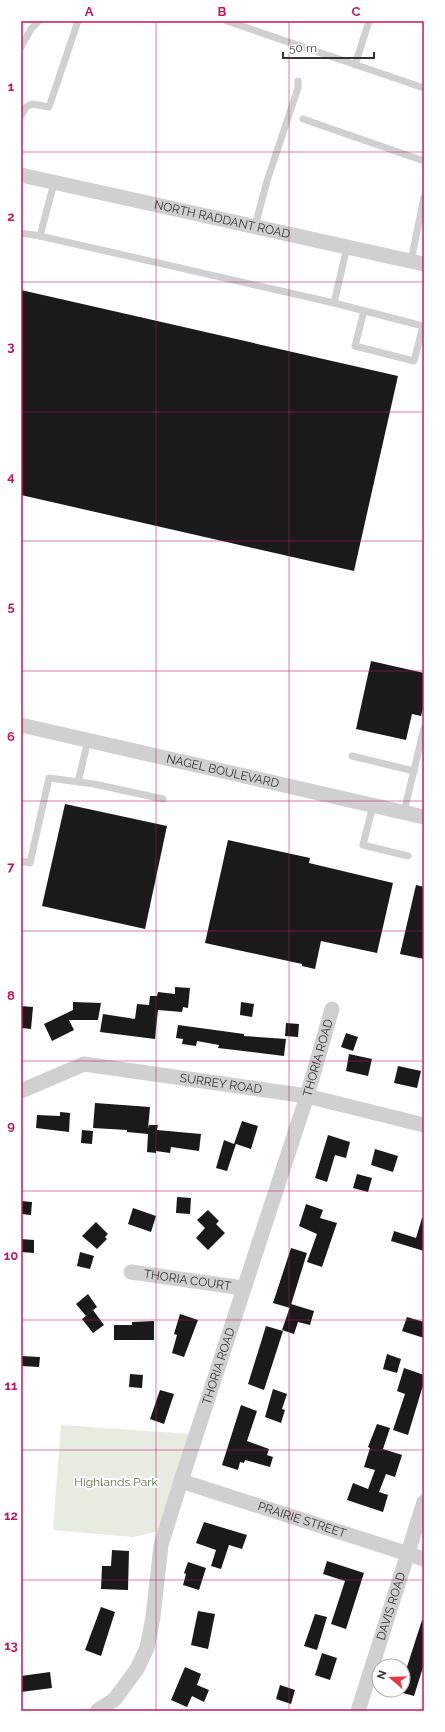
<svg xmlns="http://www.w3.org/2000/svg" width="445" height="1732" font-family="Raleway,sans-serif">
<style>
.green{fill:#e6ecdf}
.building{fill:#1a1a1a}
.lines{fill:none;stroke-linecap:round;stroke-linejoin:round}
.service{stroke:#d0d0d0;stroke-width:7}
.minor{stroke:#d0d0d0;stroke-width:15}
.grid{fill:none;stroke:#c2185b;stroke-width:1;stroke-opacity:0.55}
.labels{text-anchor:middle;stroke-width:4;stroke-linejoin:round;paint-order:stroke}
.street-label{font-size:12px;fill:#333;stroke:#fff}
.park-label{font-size:12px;fill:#56703f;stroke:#fff}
.neatline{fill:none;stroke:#c2185b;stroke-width:1.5}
.grid-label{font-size:13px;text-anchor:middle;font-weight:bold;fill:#c2185b}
</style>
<rect width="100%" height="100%" fill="#fff"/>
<polygon class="green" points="61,1425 191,1434 159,1531 133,1537 53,1530"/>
<g class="building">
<polygon points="21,290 398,376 354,571 21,495"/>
<polygon points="371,661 424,673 424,705 421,716 412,714 406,740 356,729"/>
<polygon points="65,804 167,826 145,929 42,906"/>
<polygon points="228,840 310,858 309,863 393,883 377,953 321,941 315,969 302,966 302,964 205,943"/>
<polygon points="416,885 424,887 424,959 400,954"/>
<polygon points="175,987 190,988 188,1008 183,1007 182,1012 158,1010 155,1039 100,1032 103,1014 135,1019 137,1004 149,1005 150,996 157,996 158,992 175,994"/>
<polygon points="73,1002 101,1003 98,1020 69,1020 74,1030 52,1041 44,1024 73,1010"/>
<polygon points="241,1002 254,1004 252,1017 240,1015"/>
<polygon points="21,1006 33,1007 31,1029 21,1028"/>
<polygon points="286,1023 299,1024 298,1037 285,1036"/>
<polygon points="178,1025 244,1034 244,1036 286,1039 284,1056 218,1048 219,1045 197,1041 196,1046 182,1044 183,1039 176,1038"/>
<polygon points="346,1033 358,1037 353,1051 341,1047"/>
<polygon points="349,1054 372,1059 368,1076 346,1071"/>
<polygon points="398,1066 421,1071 417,1088 394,1083"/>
<polygon points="95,1103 150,1107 148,1129 149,1125 158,1125 157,1130 201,1134 199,1151 171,1147 170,1153 156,1151 156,1153 147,1152 148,1134 127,1132 127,1130 93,1128"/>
<polygon points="60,1112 70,1113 69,1132 36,1128 37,1115 60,1116"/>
<polygon points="242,1121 258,1126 251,1149 236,1144 227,1171 216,1168 224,1140 234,1144"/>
<polygon points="82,1130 93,1131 92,1144 81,1143"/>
<polygon points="328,1135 350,1142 346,1158 335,1155 327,1182 315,1178"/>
<polygon points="375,1149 398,1156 393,1172 371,1165"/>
<polygon points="357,1174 372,1178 368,1192 353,1188"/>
<polygon points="177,1197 191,1198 190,1214 176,1213"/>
<polygon points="21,1201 32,1202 31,1215 21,1214"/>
<polygon points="306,1204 323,1210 320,1218 337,1223 322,1267 307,1262 317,1234 299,1226"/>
<polygon points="133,1208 156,1216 151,1232 128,1224"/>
<polygon points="208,1210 219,1221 216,1224 225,1233 208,1250 196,1238 205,1228 197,1220"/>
<polygon points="422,1218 424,1218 424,1251 391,1241 394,1231 416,1238"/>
<polygon points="96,1222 108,1234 105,1237 107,1239 97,1249 82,1236"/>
<polygon points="21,1239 34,1240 34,1253 21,1252"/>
<polygon points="291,1248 307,1253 290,1308 273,1303"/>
<polygon points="80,1252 94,1256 90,1269 77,1266"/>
<polygon points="88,1294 97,1307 86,1316 76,1304"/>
<polygon points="291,1304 314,1311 310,1325 298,1322 294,1334 282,1330"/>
<polygon points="93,1310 104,1325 93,1333 82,1319"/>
<polygon points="180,1314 198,1320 184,1357 172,1353 177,1335 174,1334"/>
<polygon points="407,1317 424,1322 424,1338 402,1331"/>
<polygon points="154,1321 154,1340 114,1340 114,1325 132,1325 132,1322"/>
<polygon points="266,1326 283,1331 264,1390 248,1384"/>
<polygon points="387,1354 401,1359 397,1373 383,1369"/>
<polygon points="21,1356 40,1357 39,1367 21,1366"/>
<polygon points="404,1368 424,1375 424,1382 408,1435 393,1430 405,1394 397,1391"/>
<polygon points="130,1374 143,1375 142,1388 129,1387"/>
<polygon points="273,1389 287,1394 282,1409 285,1410 281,1423 265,1417"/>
<polygon points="160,1390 174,1394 164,1424 150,1419"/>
<polygon points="241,1405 257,1411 247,1441 269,1449 267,1455 273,1457 270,1467 245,1460 244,1463 240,1462 238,1470 222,1465"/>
<polygon points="377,1424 390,1428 383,1449 402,1455 395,1477 386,1474 379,1492 388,1495 383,1512 347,1500 353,1483 368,1489 375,1470 364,1467 370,1448 368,1447"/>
<polygon points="204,1522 247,1535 242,1549 229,1545 221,1569 211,1566 216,1550 196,1543"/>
<polygon points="112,1550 129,1551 128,1590 101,1589 102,1566 111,1566"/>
<polygon points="327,1561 364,1573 346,1629 331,1624 345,1581 323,1574"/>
<polygon points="188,1562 206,1568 199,1590 183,1585 186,1574 184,1573"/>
<polygon points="101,1607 115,1612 101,1656 85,1650"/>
<polygon points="198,1611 215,1614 208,1649 191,1645"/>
<polygon points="315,1614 327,1617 317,1650 304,1646"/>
<polygon points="422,1620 424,1620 424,1664 414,1696 403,1693 403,1669 406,1670"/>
<polygon points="322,1653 337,1658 330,1680 315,1675"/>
<polygon points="185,1667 201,1674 197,1685 209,1690 204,1702 192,1696 187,1707 171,1700"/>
<polygon points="50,1672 52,1688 21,1692 21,1676"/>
<polygon points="280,1685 295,1690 291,1704 276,1699"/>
</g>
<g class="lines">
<g class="service">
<polyline points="227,21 424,88"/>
<polyline points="21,47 31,29 39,21"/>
<polyline points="355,65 369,21"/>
<polyline points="21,116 26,107 32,104 49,107 78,21"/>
<polyline points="303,119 424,161"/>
<polyline points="54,183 40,236 334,303 347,247"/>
<polyline points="255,226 267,181 298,88 298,81"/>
<polyline points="21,233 40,236"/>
<polyline points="411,261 424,197"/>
<polyline points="334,303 423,326 414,361 355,346 364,311"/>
<polyline points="352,756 414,771"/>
<polyline points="78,782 88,740"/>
<polyline points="373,805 363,845 408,856"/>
<polyline points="404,812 424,728"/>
<polyline points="21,861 30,863 49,778 94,784 163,799"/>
</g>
<g class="minor">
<path id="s1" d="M21,175L424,264"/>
<path id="s2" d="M21,725L424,817"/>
<path id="s3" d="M21,1091L84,1064L307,1096L424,1125"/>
<path id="s4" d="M131,1272L243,1288"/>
<path id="s5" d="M181,1481L424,1559"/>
<path id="s6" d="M97,1711L115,1699L137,1669L147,1648L153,1617L161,1545L181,1481L307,1096L332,1009"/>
<path id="s7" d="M358,1711L424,1502"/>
</g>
</g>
<path class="grid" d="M156,21V1711M289,21V1711M21,152H424M21,282H424M21,412H424M21,541H424M21,671H424M21,801H424M21,931H424M21,1061H424M21,1191H424M21,1320H424M21,1450H424M21,1580H424"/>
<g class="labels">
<g class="street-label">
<text dy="4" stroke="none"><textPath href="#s1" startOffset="206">NORTH RADDANT ROAD</textPath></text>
<text dy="4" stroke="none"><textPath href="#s2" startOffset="207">NAGEL BOULEVARD</textPath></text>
<text dy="4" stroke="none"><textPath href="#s6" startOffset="698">THORIA ROAD</textPath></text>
<text dy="4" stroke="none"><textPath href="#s3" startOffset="207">SURREY ROAD</textPath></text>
<text dy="4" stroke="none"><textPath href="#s4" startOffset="57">THORIA COURT</textPath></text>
<text dy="4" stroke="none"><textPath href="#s6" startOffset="374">THORIA ROAD</textPath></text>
<text dy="4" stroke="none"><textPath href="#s5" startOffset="127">PRAIRIE STREET</textPath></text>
<text dy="4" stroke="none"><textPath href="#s7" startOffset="110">DAVIS ROAD</textPath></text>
</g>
<g class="park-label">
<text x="116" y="1486">Highlands Park</text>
</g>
</g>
<rect width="445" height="1732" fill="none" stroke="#ffffff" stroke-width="44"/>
<g transform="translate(391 1678) rotate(289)"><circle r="19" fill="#ffffff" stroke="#adadad"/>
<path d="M0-3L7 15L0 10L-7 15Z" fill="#e63946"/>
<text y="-6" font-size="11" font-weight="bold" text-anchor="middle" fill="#333333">N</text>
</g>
<path d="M283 52v6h91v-6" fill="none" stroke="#333333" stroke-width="2"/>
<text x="289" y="52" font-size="12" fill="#333333" stroke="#ffffff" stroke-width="3" paint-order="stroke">50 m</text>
<rect x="22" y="22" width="401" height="1688" class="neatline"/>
<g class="grid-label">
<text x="89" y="16">A</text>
<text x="222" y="16">B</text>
<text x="356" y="16">C</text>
<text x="11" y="91">1</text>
<text x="11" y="221">2</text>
<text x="11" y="351">3</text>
<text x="11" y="481">4</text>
<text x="11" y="611">5</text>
<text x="11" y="741">6</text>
<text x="11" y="871">7</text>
<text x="11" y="1000">8</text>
<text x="11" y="1130">9</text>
<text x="11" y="1260">10</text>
<text x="11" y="1390">11</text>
<text x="11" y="1520">12</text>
<text x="11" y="1650">13</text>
</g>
</svg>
